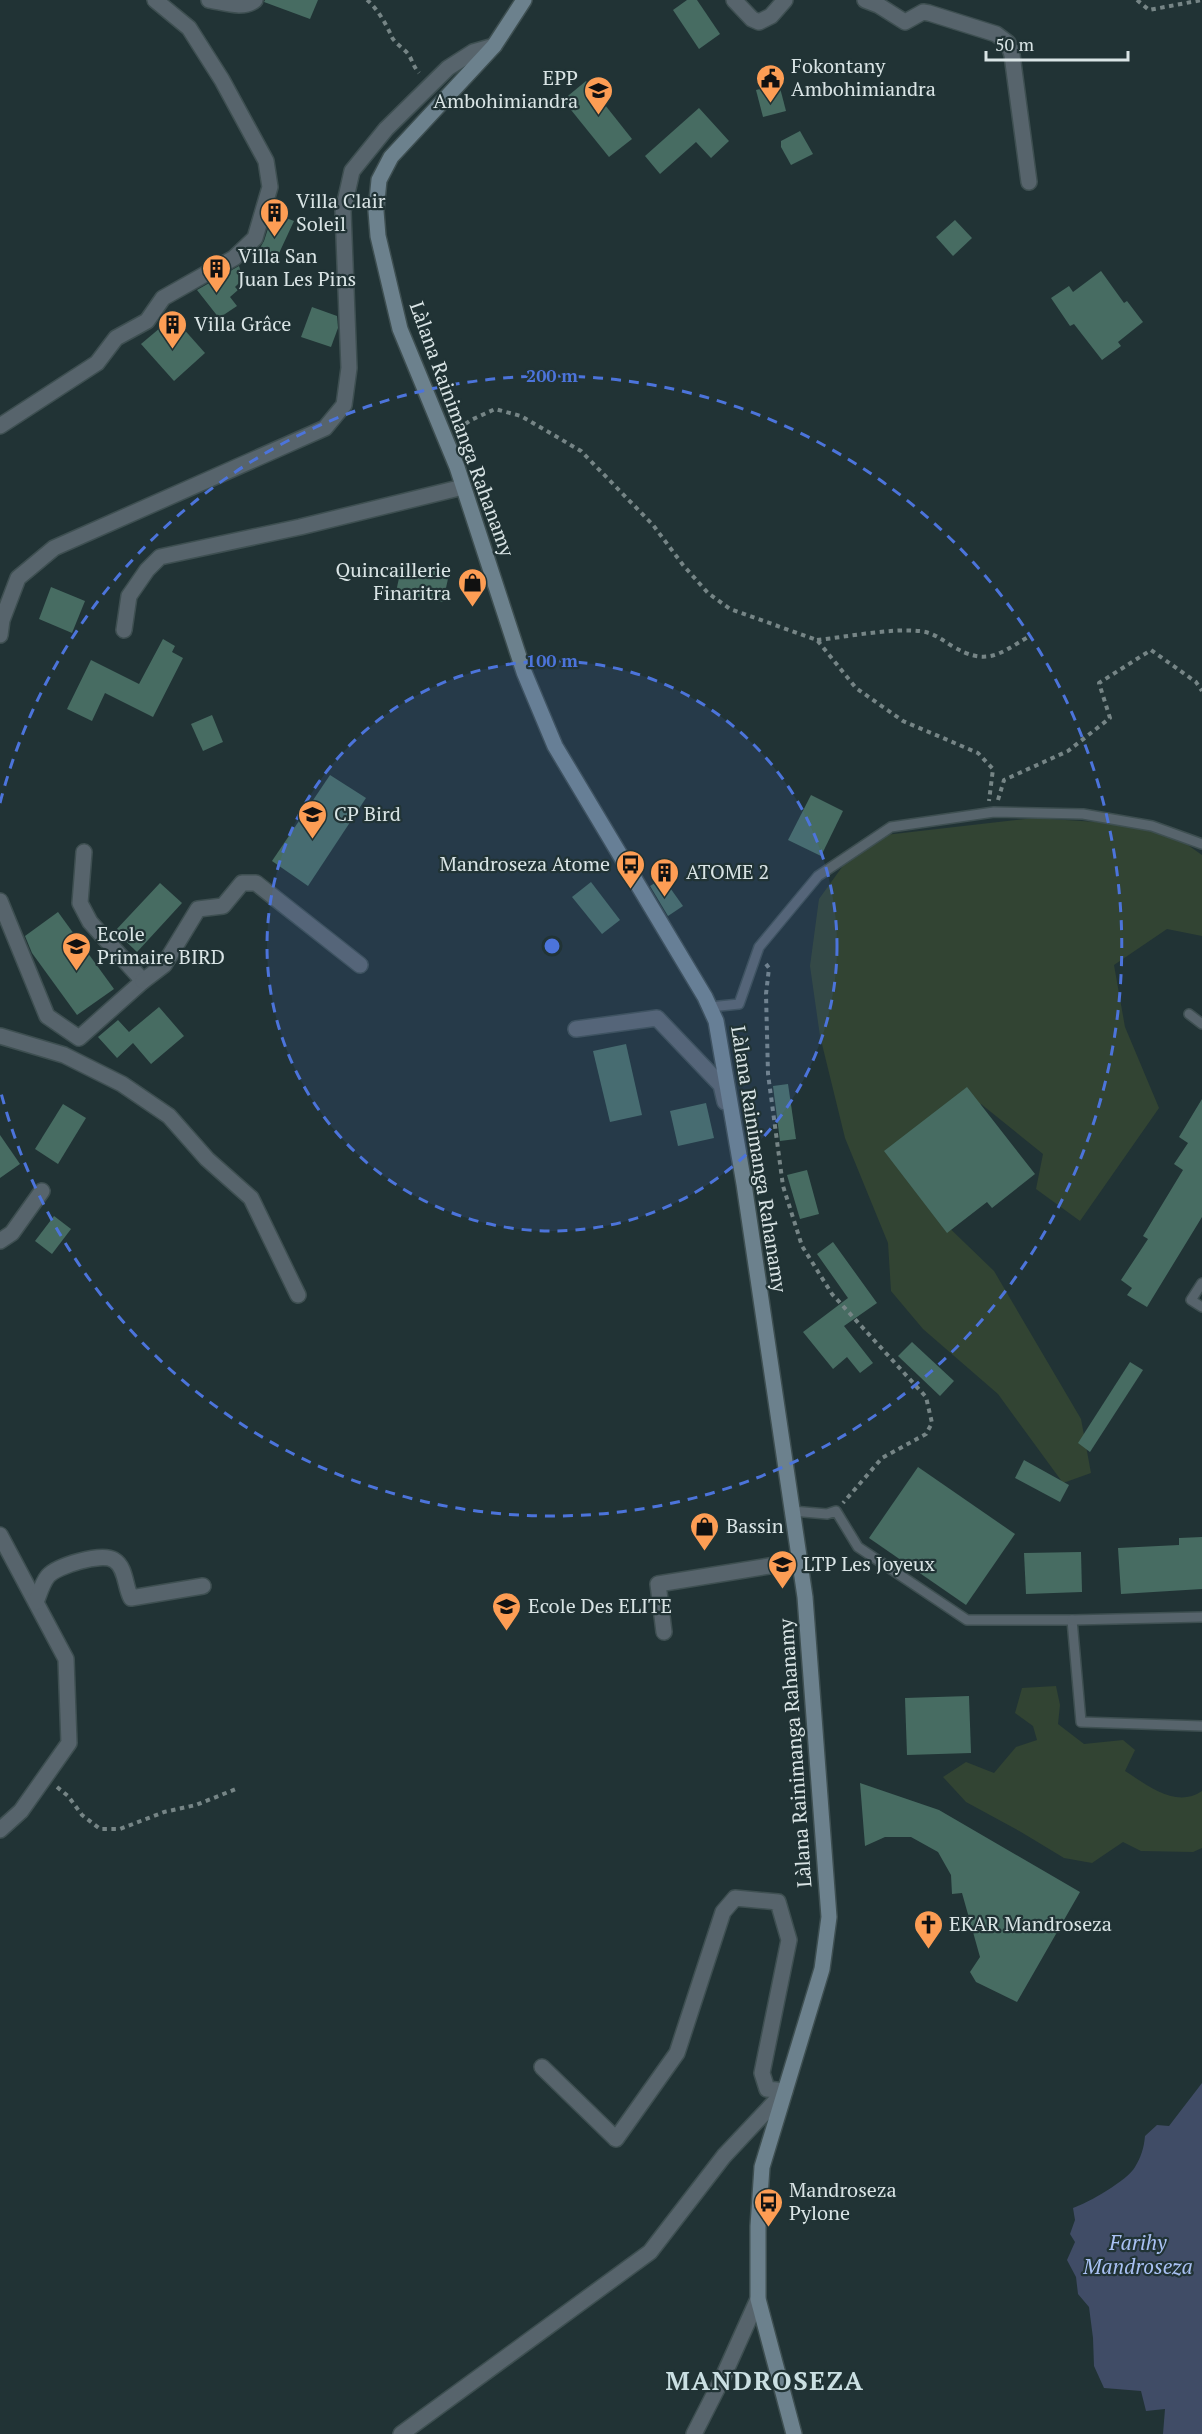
<svg xmlns="http://www.w3.org/2000/svg" width="1202" height="2434" font-family="'PT Serif',serif">
<style>
.green{fill:#324433}
.water{fill:#404c66}
.building{fill:#476c62}
.lines{fill:none;stroke-linecap:round;stroke-linejoin:round}
.service-casing{stroke:#3e4f51;stroke-width:12}
.minor-casing{stroke:#3e4f51;stroke-width:18}
.secondary-casing{stroke:#3e4f51;stroke-width:18}
.path{stroke:#768586;stroke-width:4;stroke-dasharray:4.5 4.5;stroke-linecap:butt}
.service{stroke:#57646c;stroke-width:9}
.minor{stroke:#57646c;stroke-width:15}
.secondary{stroke:#6c818d;stroke-width:15}
.ring{fill:none;stroke:#4c74db;stroke-width:3;stroke-dasharray:10 8}
.labels{text-anchor:middle;stroke-width:4.5;stroke-linejoin:round;paint-order:stroke}
.poi-label{font-size:20px;fill:#d9e4e5;stroke:#213335;text-anchor:start}
.street-label{font-size:20px;fill:#d9e4e5;stroke:#213335}
.water-label{font-size:21px;font-style:italic;fill:#a9c1f3;stroke:#213335}
.district-label{font-size:26px;font-weight:bold;letter-spacing:1.5px;fill:#cadfe2;stroke:#213335}
.centre{fill:#4c74db;stroke:#213335;stroke-width:3}
.ring-label{font-size:18px;text-anchor:middle;font-weight:bold;fill:#4c74db;stroke:#213335;stroke-width:4.5;stroke-linejoin:round;paint-order:stroke}
</style>
<rect width="100%" height="100%" fill="#213335"/>
<g class="green">
<polygon points="1034,818 1161,826 1202,855 1202,936 1167,929 1114,965 1125,1027 1159,1108 1080,1221 1036,1189 1043,1154 981,1104 939,1119 938,1217 994,1271 1081,1419 1091,1473 1063,1483 998,1394 923,1329 891,1291 888,1243 845,1138 820,1036 810,966 819,899 855,849 885,835"/>
<path d="M1056,1686L1060,1705L1058,1724L1084,1744L1123,1740L1135,1750L1125,1771C1147,1785 1176,1809 1202,1791V1848L1193,1852L1141,1851L1123,1842L1092,1863L1064,1858L1021,1832L966,1802L943,1777L966,1762L994,1773L1016,1747L1037,1740L1033,1726L1015,1713L1022,1688Z"/>
</g>
<path class="water" d="M1202,2083V2434H1163L1165,2409L1146,2411L1141,2391L1104,2388L1094,2366L1093,2338L1089,2307L1078,2294L1076,2277L1067,2260L1075,2242L1070,2234L1075,2220L1073,2208C1088,2203 1128,2180 1135,2167C1141,2157 1144,2148 1145,2136L1157,2125L1169,2126Z"/>
<g class="building">
<polygon points="265,0 318,0 310,19 264,2"/>
<polygon points="687,0 697,0 720,34 699,49 673,10"/>
<polygon points="586,81 632,139 609,157 563,100"/>
<polygon points="779,84 786,111 763,117 756,90"/>
<polygon points="699,108 729,141 711,158 696,142 660,174 645,156"/>
<polygon points="800,131 813,154 791,165 781,147 781,141"/>
<polygon points="273,213 294,221 274,264 256,255 264,241"/>
<polygon points="955,220 972,238 953,256 936,237"/>
<polygon points="239,266 243,279 235,287 238,290 230,297 237,306 219,318 197,290"/>
<polygon points="1101,271 1124,303 1127,301 1143,322 1118,342 1121,346 1102,360 1074,324 1070,326 1051,298 1069,286 1073,292"/>
<polygon points="312,307 337,316 338,328 331,347 301,337"/>
<polygon points="173,317 205,353 174,381 141,344"/>
<polygon points="402,564 449,574 443,602 396,592"/>
<polygon points="51,587 85,601 72,633 39,619"/>
<polygon points="163,639 175,646 172,652 183,658 153,717 105,693 92,721 67,709 91,660 139,684"/>
<polygon points="212,715 223,742 203,751 191,724"/>
<polygon points="330,775 366,798 308,886 272,861"/>
<polygon points="811,795 843,811 821,856 788,840"/>
<polygon points="663,878 683,906 668,916 650,886"/>
<polygon points="591,882 620,920 602,934 572,897"/>
<polygon points="160,883 182,903 137,952 115,931"/>
<polygon points="58,912 114,989 77,1015 32,953 25,936"/>
<polygon points="159,1007 184,1036 151,1064 133,1043 117,1058 98,1037 118,1020 129,1032"/>
<polygon points="626,1044 642,1115 610,1122 593,1051"/>
<polygon points="788,1084 796,1139 780,1141 773,1086"/>
<polygon points="967,1087 1035,1174 992,1208 987,1202 947,1233 884,1151"/>
<polygon points="1202,1099 1202,1217 1147,1307 1127,1295 1132,1288 1121,1280 1148,1239 1143,1236 1183,1170 1174,1164 1188,1143 1179,1137"/>
<polygon points="706,1103 714,1138 678,1146 670,1111"/>
<polygon points="63,1104 86,1118 58,1164 35,1149"/>
<polygon points="0,1135 20,1164 0,1178"/>
<polygon points="807,1170 819,1214 800,1219 787,1175"/>
<polygon points="54,1216 71,1229 52,1254 35,1241"/>
<polygon points="833,1242 877,1303 844,1326 873,1363 860,1373 847,1357 833,1369 803,1332 848,1298 817,1254"/>
<polygon points="912,1342 954,1381 940,1396 898,1356"/>
<polygon points="1130,1362 1143,1370 1090,1452 1078,1443"/>
<polygon points="1024,1460 1069,1485 1060,1502 1015,1478"/>
<polygon points="918,1467 1015,1534 966,1605 869,1538"/>
<polygon points="1202,1537 1202,1589 1121,1594 1118,1548 1179,1545 1179,1538"/>
<polygon points="1081,1552 1082,1592 1026,1594 1024,1553"/>
<polygon points="969,1696 971,1753 907,1755 905,1698"/>
<polygon points="860,1783 939,1810 1080,1892 1017,2002 976,1982 970,1972 980,1957 962,1893 952,1894 951,1875 938,1852 911,1837 885,1837 865,1846"/>
</g>
<g class="lines">
<defs>
<g id="service">
<polyline points="710,1007 739,1004 759,947 818,876 891,827 994,812 1083,814 1152,826 1202,844"/>
<polyline points="1189,1014 1202,1024"/>
<polyline points="1202,1283 1191,1300 1202,1307"/>
<polyline points="792,1511 827,1514 836,1511 858,1547 967,1620 1072,1620 1081,1722 1202,1726"/>
<polyline points="1072,1620 1202,1617"/>
</g>
<g id="minor">
<path d="M209,0C223,2 244,10 255,0"/>
<polyline points="734,0 752,19 759,22 771,16 785,0"/>
<polyline points="865,0 878,5 905,22 923,12 929,13 996,34 1008,43 1012,55 1029,182"/>
<polyline points="0,426 97,363 116,338 147,321 163,298 234,258 255,238 270,187 266,161 222,80 189,28 155,0"/>
<polyline points="124,630 129,596 147,570 160,557 300,527 463,487"/>
<polyline points="0,635 2,620 18,578 54,548 325,428 344,405 349,368 343,211 352,171 386,129 448,68 473,52 494,46"/>
<polyline points="0,901 47,1016 79,1038 143,981 90,922 80,903 84,852"/>
<polyline points="143,981 164,965 198,909 223,906 242,883 256,883 360,965"/>
<polyline points="576,1029 657,1018 721,1085 725,1102"/>
<polyline points="0,1036 64,1055 122,1084 169,1116 207,1159 251,1198 298,1295"/>
<polyline points="0,1241 12,1233 42,1191"/>
<polyline points="0,1535 66,1659 69,1743 21,1811 0,1830"/>
<path d="M36,1602C39,1595 42,1583 48,1576C57,1566 101,1552 114,1560C126,1567 125,1587 131,1598L203,1586"/>
<polyline points="664,1632 658,1584 800,1561"/>
<polyline points="401,2434 650,2252 724,2156 785,2091 767,2089 762,2073 789,1940 778,1902 735,1898 723,1912 677,2053 616,2139 542,2067"/>
<polyline points="694,2434 723,2377 758,2299"/>
</g>
<polyline id="secondary" points="524,0 494,46 391,157 379,180 376,211 378,236 400,329 457,467 524,672 555,746 705,997 716,1021 744,1184 805,1597 829,1917 822,1969 762,2167 758,2226 758,2299 794,2434"/>
</defs>
<use href="#service" class="service-casing"/>
<use href="#minor" class="minor-casing"/>
<use href="#secondary" class="secondary-casing"/>
<g class="path">
<path d="M367,0C377,8 386,24 391,35C394,44 406,49 410,57C413,63 414,67 419,73"/>
<polyline points="1137,0 1149,10 1202,0"/>
<polyline points="458,429 471,420 495,409 521,416 581,451 653,525 683,565 708,593 730,609 817,640 856,688 903,721 978,753 993,769 989,801"/>
<path d="M817,640C846,637 891,628 919,631C932,632 941,639 952,646C986,666 998,655 1028,637"/>
<polyline points="998,800 1004,780 1068,751 1110,718 1099,683 1151,650 1196,682 1202,691"/>
<polyline points="766,964 769,968 766,994 768,1074 783,1186 802,1246 832,1294 926,1397 932,1423 926,1434 882,1458 843,1503"/>
<polyline points="57,1787 68,1796 82,1815 100,1829 120,1829 164,1812 196,1805 236,1789"/>
</g>
<use href="#service" class="service"/>
<use href="#minor" class="minor"/>
<use href="#secondary" class="secondary"/>
</g>
<circle cx="552" cy="946" r="285" fill="#4c74db" fill-opacity=".12"/>
<g class="ring">
<circle cx="552" cy="946" r="285"/>
<path d="M0 803A570 570 0 1 1 0 1089"/>
</g>
<defs>
<symbol id="civic-pin" viewBox="-11 -11 22 30"><path d="M0 17L-7.5 6A9.5 9.5 0 1 1 7.5 6Z" fill="#fd9d54" stroke="#213335"/><path d="M-.6-6.5H3V-4.5H.6V-3L4-1V1h2V6H-6V1h2V-1L-.6-3ZM-1.2 2.5V6h2.4V2.5Z" fill="#111"/></symbol>
<symbol id="school-pin" viewBox="-11 -11 22 30"><path d="M0 17L-7.5 6A9.5 9.5 0 1 1 7.5 6Z" fill="#fd9d54" stroke="#213335"/><path d="M0-5L7-2L0 1L-7-2ZM-4 1L0 2.5L4 1V4Q0 6-4 4Z" fill="#111"/></symbol>
<symbol id="building-pin" viewBox="-11 -11 22 30"><path d="M0 17L-7.5 6A9.5 9.5 0 1 1 7.5 6Z" fill="#fd9d54" stroke="#213335"/><path d="M-4-6H4V6H1V3H-1V6H-4ZM-2.5-4.3h1.7v1.8h-1.7ZM.8-4.3h1.7v1.8H.8ZM-2.5-1h1.7V.8h-1.7ZM.8-1h1.7V.8H.8Z" fill="#111"/></symbol>
<symbol id="shop-pin" viewBox="-11 -11 22 30"><path d="M0 17L-7.5 6A9.5 9.5 0 1 1 7.5 6Z" fill="#fd9d54" stroke="#213335"/><path d="M-5-2.5h2.3a2.7 3.5 0 0 1 5.4 0H5L5.5 6h-11ZM-1.5-2.5h3a1.5 2.3 0 0 0-3 0Z" fill="#111"/></symbol>
<symbol id="bus-pin" viewBox="-11 -11 22 30"><path d="M0 17L-7.5 6A9.5 9.5 0 1 1 7.5 6Z" fill="#fd9d54" stroke="#213335"/><path d="M-5-6H5V4H4V6H2V4H-2V6H-4V4H-5ZM-3.5-4V0h7V-4ZM-3.5 1.2v1.5H-2V1.2ZM2 1.2v1.5H3.5V1.2Z" fill="#111"/></symbol>
<symbol id="church-pin" viewBox="-11 -11 22 30"><path d="M0 17L-7.5 6A9.5 9.5 0 1 1 7.5 6Z" fill="#fd9d54" stroke="#213335"/><path d="M-1.2-6h2.4v3.5h3.3v2.4h-3.3V6h-2.4V-.1h-3.3v-2.4h3.3Z" fill="#111"/></symbol>
</defs>
<g fill-rule="evenodd">
<use href="#civic-pin" x="754" y="62" width="33" height="45"/>
<use href="#school-pin" x="582" y="74" width="33" height="45"/>
<use href="#building-pin" x="258" y="196" width="33" height="45"/>
<use href="#building-pin" x="200" y="252" width="33" height="45"/>
<use href="#building-pin" x="156" y="308" width="33" height="45"/>
<use href="#shop-pin" x="456" y="566" width="33" height="45"/>
<use href="#school-pin" x="296" y="798" width="33" height="45"/>
<use href="#bus-pin" x="614" y="848" width="33" height="45"/>
<use href="#building-pin" x="648" y="856" width="33" height="45"/>
<use href="#school-pin" x="60" y="930" width="33" height="45"/>
<use href="#shop-pin" x="688" y="1510" width="33" height="45"/>
<use href="#school-pin" x="766" y="1548" width="33" height="45"/>
<use href="#school-pin" x="490" y="1590" width="33" height="45"/>
<use href="#church-pin" x="912" y="1908" width="33" height="45"/>
<use href="#bus-pin" x="752" y="2186" width="33" height="45"/>
</g>
<g class="labels">
<g class="poi-label">
<text x="791" y="73">Fokontany<tspan x="791" dy="23">Ambohimiandra</tspan></text>
<text x="578" y="85" text-anchor="end">EPP<tspan x="578" dy="23">Ambohimiandra</tspan></text>
<text x="296" y="208">Villa Clair<tspan x="296" dy="23">Soleil</tspan></text>
<text x="238" y="263">Villa San<tspan x="238" dy="23">Juan Les Pins</tspan></text>
<text x="194" y="331">Villa Grâce</text>
<text x="451" y="577" text-anchor="end">Quincaillerie<tspan x="451" dy="23">Finaritra</tspan></text>
<text x="334" y="821">CP Bird</text>
<text x="610" y="871" text-anchor="end">Mandroseza Atome</text>
<text x="686" y="879">ATOME 2</text>
<text x="97" y="941">Ecole<tspan x="97" dy="23">Primaire BIRD</tspan></text>
<text x="726" y="1533">Bassin</text>
<text x="803" y="1571">LTP Les Joyeux</text>
<text x="528" y="1613">Ecole Des ELITE</text>
<text x="949" y="1931">EKAR Mandroseza</text>
<text x="789" y="2197">Mandroseza<tspan x="789" dy="23">Pylone</tspan></text>
</g>
<g class="street-label">
<text transform="translate(462 429) rotate(70)" y="7">Làlana Rainimanga Rahanamy</text>
<text transform="translate(759 1159) rotate(81)" y="7">Làlana Rainimanga Rahanamy</text>
<text transform="translate(795 1753) rotate(-94)" y="7">Làlana Rainimanga Rahanamy</text>
</g>
<g class="water-label">
<text x="1138" y="2250">Farihy<tspan x="1138" dy="24">Mandroseza</tspan></text>
</g>
<g class="district-label">
<text x="765" y="2390">MANDROSEZA</text>
</g>
</g>
<circle cx="552" cy="946" r="9" class="centre"/>
<g class="ring-label">
<text x="552" y="382">200 m</text>
<text x="552" y="667">100 m</text>
</g>
<path d="M986 51v9h142v-9" fill="none" stroke="#d9e4e5" stroke-width="3"/>
<text x="995" y="51" font-size="18" fill="#d9e4e5" stroke="#213335" stroke-width="4.5" paint-order="stroke">50 m</text>
</svg>
